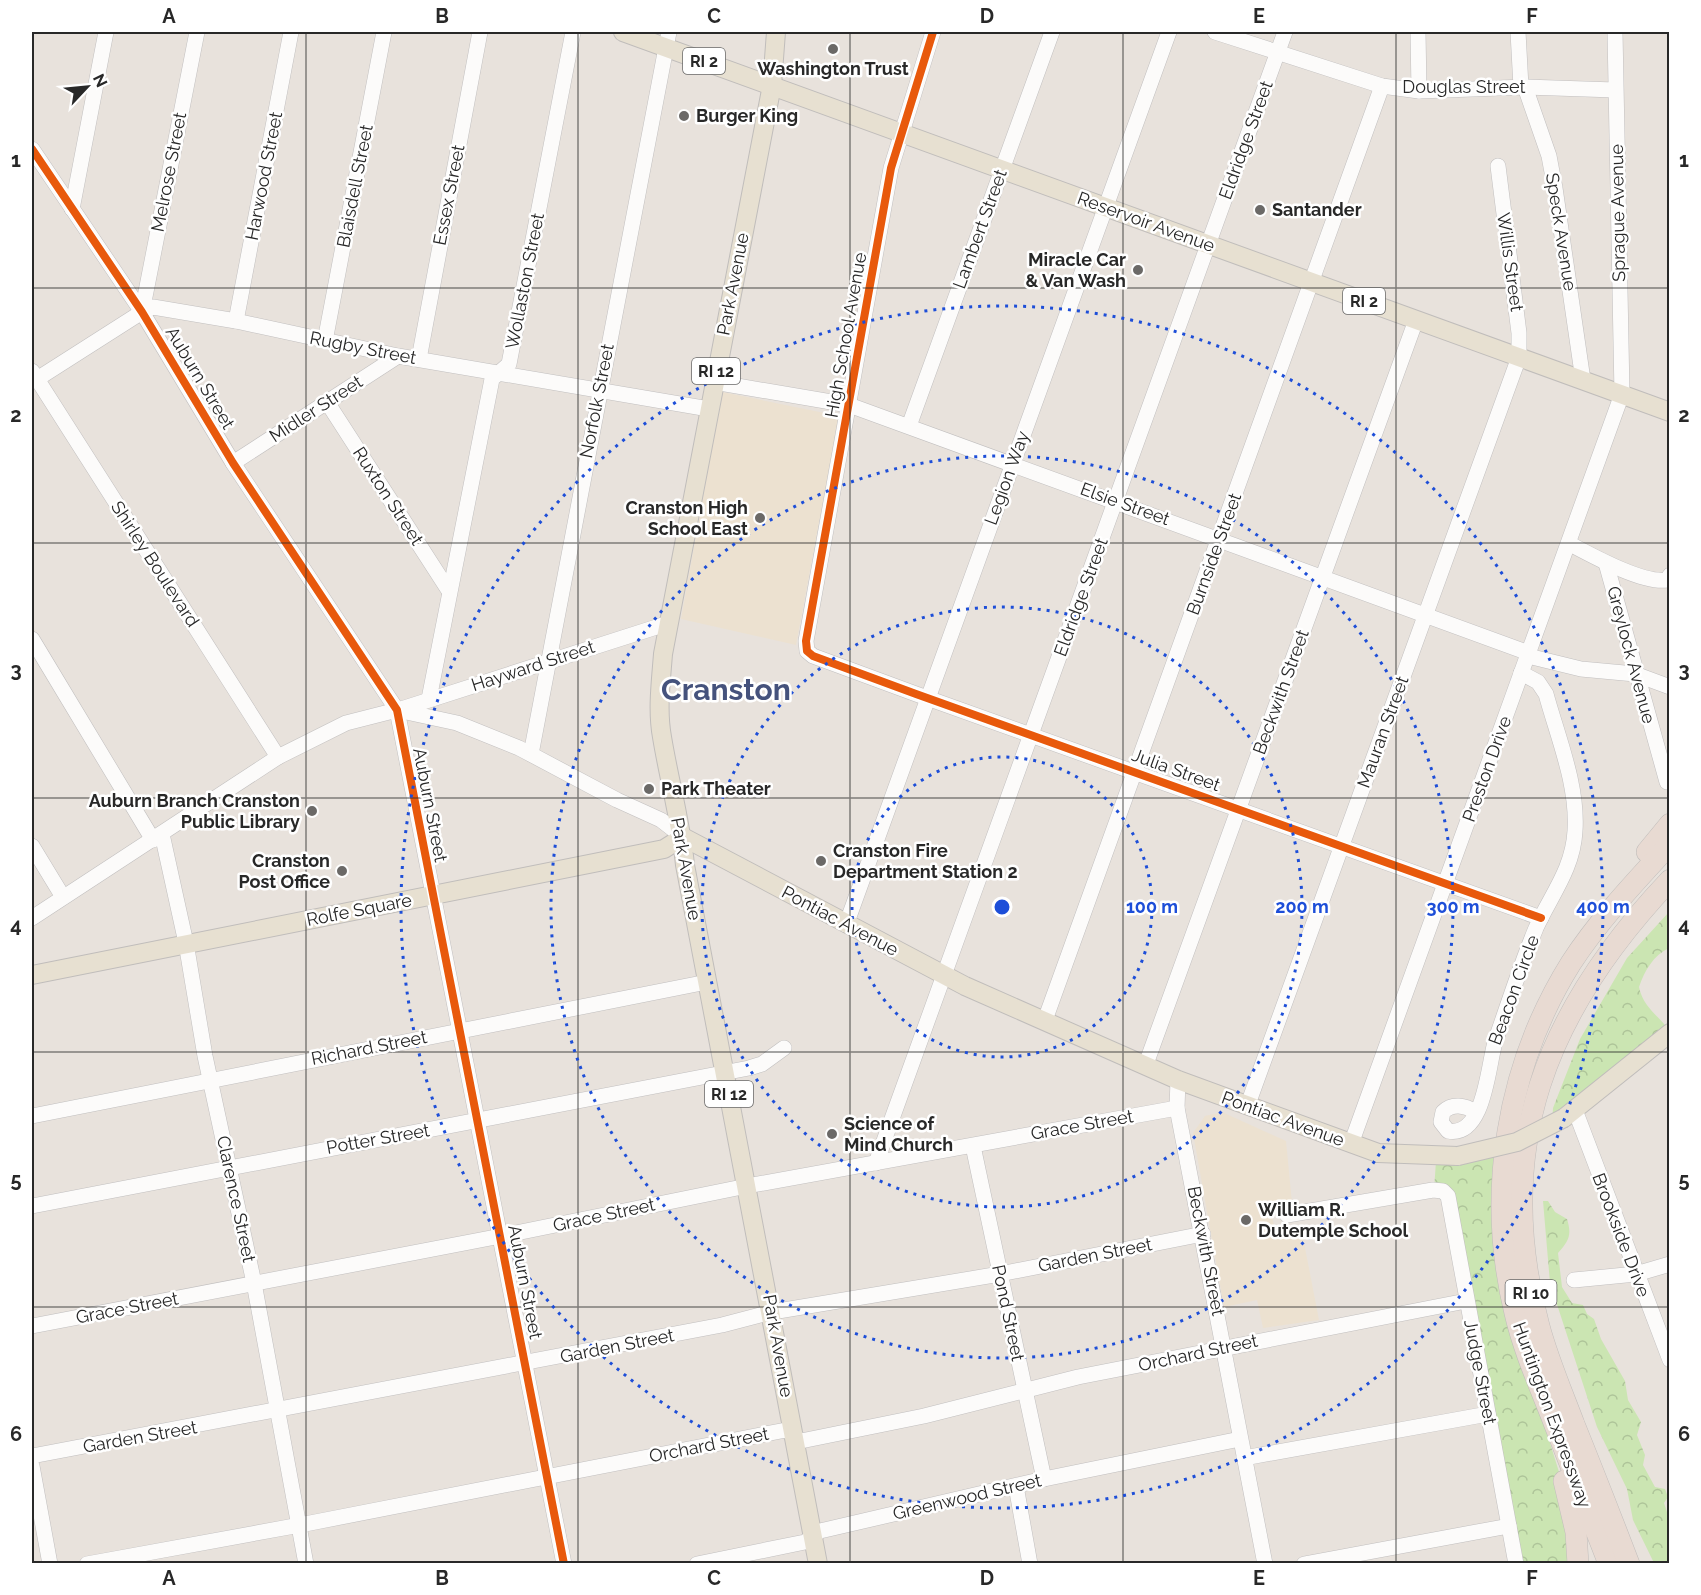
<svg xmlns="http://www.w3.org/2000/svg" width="1701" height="1595" font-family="Raleway,sans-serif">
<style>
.education{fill:#ece1d0}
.forest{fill:url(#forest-crowns)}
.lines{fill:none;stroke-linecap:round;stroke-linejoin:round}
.minor-casing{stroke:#c1bfbf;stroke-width:16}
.major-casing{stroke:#c0bdbb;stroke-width:20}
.highway-casing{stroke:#c0bdbb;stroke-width:22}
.minor{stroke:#fcfbfa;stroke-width:15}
.major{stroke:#e7e0d1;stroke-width:18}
.highway{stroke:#e8dad2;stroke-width:21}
.major-bridge-casing{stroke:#c0bdbb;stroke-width:20;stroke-linecap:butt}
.major-bridge{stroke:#e7e0d1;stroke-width:18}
.cycleway-casing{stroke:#fff;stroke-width:11}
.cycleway{stroke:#e8590c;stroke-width:8}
.grid{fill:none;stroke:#282828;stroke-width:1.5;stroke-opacity:0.55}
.ring{fill:none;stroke:#1d4ed8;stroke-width:3;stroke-dasharray:3 6}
.poi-dot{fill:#6b6967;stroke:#fff;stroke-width:2}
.labels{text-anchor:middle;stroke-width:5;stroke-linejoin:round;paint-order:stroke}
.shield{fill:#fff;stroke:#686868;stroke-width:1.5}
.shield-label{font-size:16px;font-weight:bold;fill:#282828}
.poi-label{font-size:18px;font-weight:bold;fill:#282828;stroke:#fff;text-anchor:start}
.street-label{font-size:18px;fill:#282828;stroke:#fff}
.town-label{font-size:30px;font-weight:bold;fill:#45527c;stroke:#fff}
.centre{fill:#1d4ed8;stroke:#fff;stroke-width:3}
.ring-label{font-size:18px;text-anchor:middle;font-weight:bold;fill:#1d4ed8;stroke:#fff;stroke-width:5;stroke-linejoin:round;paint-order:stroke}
.neatline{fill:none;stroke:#282828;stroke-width:2}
.grid-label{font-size:20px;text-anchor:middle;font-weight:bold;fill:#282828}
</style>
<defs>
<pattern id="forest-crowns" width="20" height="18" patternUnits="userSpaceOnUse" patternTransform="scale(1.5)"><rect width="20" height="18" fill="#cbe5b2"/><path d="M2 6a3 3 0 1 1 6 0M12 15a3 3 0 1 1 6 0" fill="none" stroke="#aec499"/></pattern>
</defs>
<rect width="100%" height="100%" fill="#e8e2dc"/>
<g class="education">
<polygon points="722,392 839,416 796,645 681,619"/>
<polygon points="1222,1112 1286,1141 1292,1203 1270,1208 1275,1230 1301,1227 1319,1320 1263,1328 1257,1300 1224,1307 1193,1133 1205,1116"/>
</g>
<g class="forest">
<path d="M1669,912V948C1653,956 1645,970 1639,987C1643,1007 1658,1015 1669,1030L1552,1126L1553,1108L1580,1039L1627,958Z"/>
<polygon points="1494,1150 1546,1430 1568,1501 1577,1563 1517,1563 1450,1210 1434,1190 1436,1161"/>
<path d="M1543,1201H1548L1555,1212L1567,1219C1572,1235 1569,1241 1558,1253L1562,1287L1572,1303L1583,1305L1587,1314L1594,1319L1601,1339L1625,1381L1628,1400L1641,1422L1637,1435L1645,1455L1643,1465L1655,1487L1665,1489L1668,1497L1664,1503L1669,1518V1563H1654L1633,1520L1627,1489L1597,1427L1550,1283Z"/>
</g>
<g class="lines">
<defs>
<g id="minor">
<polyline points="933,32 891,168 806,641 807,651 813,656 916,694 1541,918"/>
<polyline points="1215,32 1382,86 1419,91 1525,87 1615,90"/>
<polyline points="1418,32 1419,91"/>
<polyline points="1518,32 1521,87"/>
<polyline points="1525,87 1549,156 1555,188 1583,380"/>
<polyline points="32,149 142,312 233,463 397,710 564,1564"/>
<polyline points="72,209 106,32"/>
<polyline points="142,312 197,32"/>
<polyline points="236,321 291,32"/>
<polyline points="325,341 384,32"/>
<polyline points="419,359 480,32"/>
<polyline points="32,371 278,757"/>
<polyline points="37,379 142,312 153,307 236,321 398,356 709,409"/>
<polyline points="714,382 849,405 1529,653"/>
<polyline points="327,402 449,591"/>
<polyline points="909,426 1052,32"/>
<polyline points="233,463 398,356"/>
<path d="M1570,544C1591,555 1643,584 1667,580L1670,575"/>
<polyline points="1606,563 1667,782"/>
<polyline points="32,639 153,840"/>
<polyline points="1528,656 1581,669 1635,674 1670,687"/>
<polyline points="429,699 492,379 509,364 573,32"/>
<polyline points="398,710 669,623"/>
<polyline points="531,754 669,32"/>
<polyline points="162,834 186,943 205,1056 254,1283 306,1564"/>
<polyline points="32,846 63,897"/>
<polyline points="32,918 278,757 346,723 397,710 457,723 519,748 617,800 661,820 683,837"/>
<polyline points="846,925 1169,32"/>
<polyline points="1045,1020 1382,86"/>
<polyline points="1146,1064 1416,320"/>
<polyline points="1178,1080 1177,1108 1265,1564"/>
<polyline points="1247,1107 1519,357 1519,333 1498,166"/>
<polyline points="1575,1110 1670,1360"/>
<path d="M1475,1112C1465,1105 1452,1103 1443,1112L1441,1122L1448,1131C1486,1138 1488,1061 1496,1039C1509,1002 1521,964 1536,928C1551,895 1573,869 1575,831C1578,785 1558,738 1546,694L1538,682L1521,673"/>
<polyline points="32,1116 707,982"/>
<polyline points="1351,1144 1622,394 1615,32"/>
<polyline points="973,1146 1044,1479"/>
<polyline points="876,1163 1285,32"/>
<polyline points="32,1206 749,1068 762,1064 784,1048"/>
<polyline points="1287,1215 1433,1190 1443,1191 1448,1196 1516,1564"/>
<polyline points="1574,1280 1636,1274 1670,1264"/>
<polyline points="32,1326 501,1236 747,1186 1177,1108"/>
<polyline points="32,1456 722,1325 772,1312 1000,1274 1203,1234"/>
<polyline points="1244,1458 1488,1414"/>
<polyline points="32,1466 50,1564"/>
<polyline points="1016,1486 1030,1564"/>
<polyline points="87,1564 300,1525 786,1430 801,1441 924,1416 1078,1377 1466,1301"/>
<polyline points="697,1564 805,1542 820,1531 1044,1479 1240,1439"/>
<polyline points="1304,1564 1509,1526"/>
</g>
<g id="major">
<polyline points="623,32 1670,412"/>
<path d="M776,32L772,85L663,654C661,681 657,710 662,737C669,780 681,822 685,865L818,1564"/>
<polyline points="32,975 664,849 683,837 965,986 1178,1080 1378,1153 1458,1156"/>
<polyline points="1564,1118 1670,1033"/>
</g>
<g id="highway">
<polyline points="1647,852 1670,824"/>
<polyline points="1564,1481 1576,1532 1578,1564"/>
<path d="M1609,1564C1590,1514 1570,1465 1551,1415C1538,1382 1523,1348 1515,1313C1486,1194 1506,1067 1571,963C1599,920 1635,882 1670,844"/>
<path d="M1629,1564C1611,1517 1593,1471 1574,1424C1562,1392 1548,1360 1539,1326C1491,1147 1546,1011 1670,880"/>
</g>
</defs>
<use href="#minor" class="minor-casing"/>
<use href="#major" class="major-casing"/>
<use href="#highway" class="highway-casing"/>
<use href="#minor" class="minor"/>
<use href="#major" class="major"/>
<use href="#highway" class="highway"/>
<defs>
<polyline id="major-bridge" points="1458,1156 1517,1142 1564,1118"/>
</defs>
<use href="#major-bridge" class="major-bridge-casing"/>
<use href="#major-bridge" class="major-bridge"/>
<defs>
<g id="cycleway">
<polyline points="933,32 891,168 806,641 807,651 813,656 916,694 1541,918"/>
<polyline points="32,149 142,312 233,463 397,710 564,1564"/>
</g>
</defs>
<use href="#cycleway" class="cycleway-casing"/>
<use href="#cycleway" class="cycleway"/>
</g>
<path class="grid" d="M306,32V1564M578,32V1564M850,32V1564M1123,32V1564M1396,32V1564M32,288H1670M32,543H1670M32,798H1670M32,1052H1670M32,1307H1670"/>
<g class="ring">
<circle cx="1002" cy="907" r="150"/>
<circle cx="1002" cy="907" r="300"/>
<circle cx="1002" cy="907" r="451"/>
<circle cx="1002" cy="907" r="601"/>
</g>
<g class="poi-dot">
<circle cx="833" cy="49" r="6"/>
<circle cx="684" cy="116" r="6"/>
<circle cx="1260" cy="210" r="6"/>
<circle cx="1138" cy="270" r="6"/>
<circle cx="760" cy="518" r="6"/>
<circle cx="649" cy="789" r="6"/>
<circle cx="312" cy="811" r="6"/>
<circle cx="821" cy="861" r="6"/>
<circle cx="342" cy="871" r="6"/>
<circle cx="832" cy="1134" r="6"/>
<circle cx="1246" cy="1220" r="6"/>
</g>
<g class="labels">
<g class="shield">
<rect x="683" y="48" width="42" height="26" rx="4.5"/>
<rect x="1343" y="288" width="42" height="26" rx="4.5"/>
<rect x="692" y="358" width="48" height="26" rx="4.5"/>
<rect x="705" y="1081" width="48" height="26" rx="4.5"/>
<rect x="1505.5" y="1280" width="51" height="26" rx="4.5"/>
</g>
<g class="shield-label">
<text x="704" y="67">RI 2</text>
<text x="1364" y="307">RI 2</text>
<text x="716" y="377">RI 12</text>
<text x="729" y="1100">RI 12</text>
<text x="1531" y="1299">RI 10</text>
</g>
<g class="poi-label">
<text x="833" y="75" text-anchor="middle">Washington Trust</text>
<text x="696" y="122">Burger King</text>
<text x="1272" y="216">Santander</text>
<text x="1126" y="266" text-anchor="end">Miracle Car<tspan x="1126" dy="21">&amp; Van Wash</tspan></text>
<text x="748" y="514" text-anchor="end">Cranston High<tspan x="748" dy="21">School East</tspan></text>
<text x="661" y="795">Park Theater</text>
<text x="300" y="807" text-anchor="end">Auburn Branch Cranston<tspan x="300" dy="21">Public Library</tspan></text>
<text x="833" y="857">Cranston Fire<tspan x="833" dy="21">Department Station 2</tspan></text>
<text x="330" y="867" text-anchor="end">Cranston<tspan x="330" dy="21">Post Office</tspan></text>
<text x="844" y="1130">Science of<tspan x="844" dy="21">Mind Church</tspan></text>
<text x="1258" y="1216">William R.<tspan x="1258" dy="21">Dutemple School</tspan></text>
</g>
<g class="street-label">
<text x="1464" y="93">Douglas Street</text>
<text transform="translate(1246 140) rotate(-70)" y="6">Eldridge Street</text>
<text transform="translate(169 172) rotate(-79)" y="6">Melrose Street</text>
<text transform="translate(264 176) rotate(-79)" y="6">Harwood Street</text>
<text transform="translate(355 186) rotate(-79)" y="6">Blaisdell Street</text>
<text transform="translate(449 195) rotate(-79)" y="6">Essex Street</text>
<text transform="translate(1618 213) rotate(-91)" y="6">Sprague Avenue</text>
<text transform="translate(1146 222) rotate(20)" y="6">Reservoir Avenue</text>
<text transform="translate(980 229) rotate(-70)" y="6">Lambert Street</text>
<text transform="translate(1561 232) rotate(81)" y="6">Speck Avenue</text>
<text transform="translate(1510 262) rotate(82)" y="6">Willis Street</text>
<text transform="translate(525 281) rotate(-79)" y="6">Wollaston Street</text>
<text transform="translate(733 284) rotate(-79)" y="6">Park Avenue</text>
<text transform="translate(846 335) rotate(-80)" y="6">High School Avenue</text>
<text transform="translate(363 348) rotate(11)" y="6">Rugby Street</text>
<text transform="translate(200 378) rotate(59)" y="6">Auburn Street</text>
<text transform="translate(597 401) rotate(-79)" y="6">Norfolk Street</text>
<text transform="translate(316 409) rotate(-33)" y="6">Midler Street</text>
<text transform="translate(1007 478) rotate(-70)" y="6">Legion Way</text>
<text transform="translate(388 496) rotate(57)" y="6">Ruxton Street</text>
<text transform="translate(1125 504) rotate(20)" y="6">Elsie Street</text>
<text transform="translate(1214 554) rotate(-70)" y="6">Burnside Street</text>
<text transform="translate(155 564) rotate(57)" y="6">Shirley Boulevard</text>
<text transform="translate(1081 597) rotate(-70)" y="6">Eldridge Street</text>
<text transform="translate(1631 655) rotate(75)" y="6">Greylock Avenue</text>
<text transform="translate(533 666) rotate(-18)" y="6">Hayward Street</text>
<text transform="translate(1281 692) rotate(-70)" y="6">Beckwith Street</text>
<text transform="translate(1383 732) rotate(-70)" y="6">Mauran Street</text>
<text transform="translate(1487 769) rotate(-70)" y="6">Preston Drive</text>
<text transform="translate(1176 770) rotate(20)" y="6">Julia Street</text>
<text transform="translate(430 805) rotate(79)" y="6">Auburn Street</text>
<text transform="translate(686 869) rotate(80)" y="6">Park Avenue</text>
<text transform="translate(359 910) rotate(-11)" y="6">Rolfe Square</text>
<text transform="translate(840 921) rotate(28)" y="6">Pontiac Avenue</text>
<text transform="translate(1514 990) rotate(-70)" y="6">Beacon Circle</text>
<text transform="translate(369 1048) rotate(-11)" y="6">Richard Street</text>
<text transform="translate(1283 1119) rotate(20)" y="6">Pontiac Avenue</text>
<text transform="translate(1082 1125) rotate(-10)" y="6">Grace Street</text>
<text transform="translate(378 1139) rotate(-10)" y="6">Potter Street</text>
<text transform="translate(236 1199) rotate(78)" y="6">Clarence Street</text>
<text transform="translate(604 1215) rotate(-12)" y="6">Grace Street</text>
<text transform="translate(1621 1235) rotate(69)" y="6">Brookside Drive</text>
<text transform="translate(1206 1251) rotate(79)" y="6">Beckwith Street</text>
<text transform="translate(1095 1255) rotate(-11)" y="6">Garden Street</text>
<text transform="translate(525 1282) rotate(79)" y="6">Auburn Street</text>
<text transform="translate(127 1308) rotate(-11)" y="6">Grace Street</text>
<text transform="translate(1008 1313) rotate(78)" y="6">Pond Street</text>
<text transform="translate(617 1346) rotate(-11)" y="6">Garden Street</text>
<text transform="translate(778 1346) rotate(80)" y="6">Park Avenue</text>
<text transform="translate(1198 1353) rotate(-12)" y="6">Orchard Street</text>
<text transform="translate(1480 1372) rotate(79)" y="6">Judge Street</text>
<text transform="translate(1552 1415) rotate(70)" y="6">Huntington Expressway</text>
<text transform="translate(140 1437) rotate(-10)" y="6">Garden Street</text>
<text transform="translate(709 1445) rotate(-11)" y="6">Orchard Street</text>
<text transform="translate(967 1497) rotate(-13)" y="6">Greenwood Street</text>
</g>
<g class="town-label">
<text x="726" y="700">Cranston</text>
</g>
</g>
<circle cx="1002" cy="907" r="9" class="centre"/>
<g class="ring-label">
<text x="1152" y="913">100 m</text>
<text x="1302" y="913">200 m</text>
<text x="1453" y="913">300 m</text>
<text x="1603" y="913">400 m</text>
</g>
<rect width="1701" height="1595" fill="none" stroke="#ffffff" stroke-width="66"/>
<g transform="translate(87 87) rotate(64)" stroke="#ffffff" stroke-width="4.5" paint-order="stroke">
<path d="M0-4.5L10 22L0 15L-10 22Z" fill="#282828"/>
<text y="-9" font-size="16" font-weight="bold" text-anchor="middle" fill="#282828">N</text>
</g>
<rect x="33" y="33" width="1635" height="1529" class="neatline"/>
<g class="grid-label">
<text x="169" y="23">A</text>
<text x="442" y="23">B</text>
<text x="714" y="23">C</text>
<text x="987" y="23">D</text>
<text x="1259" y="23">E</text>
<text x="1532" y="23">F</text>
<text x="16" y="167">1</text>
<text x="1684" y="167">1</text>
<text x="16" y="422">2</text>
<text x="1684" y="422">2</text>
<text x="16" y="677">3</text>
<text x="1684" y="677">3</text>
<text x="16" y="932">4</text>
<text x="1684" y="932">4</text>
<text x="16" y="1187">5</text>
<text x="1684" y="1187">5</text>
<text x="16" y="1441">6</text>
<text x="1684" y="1441">6</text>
<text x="169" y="1585">A</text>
<text x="442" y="1585">B</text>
<text x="714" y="1585">C</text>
<text x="987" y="1585">D</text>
<text x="1259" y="1585">E</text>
<text x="1532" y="1585">F</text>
</g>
</svg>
